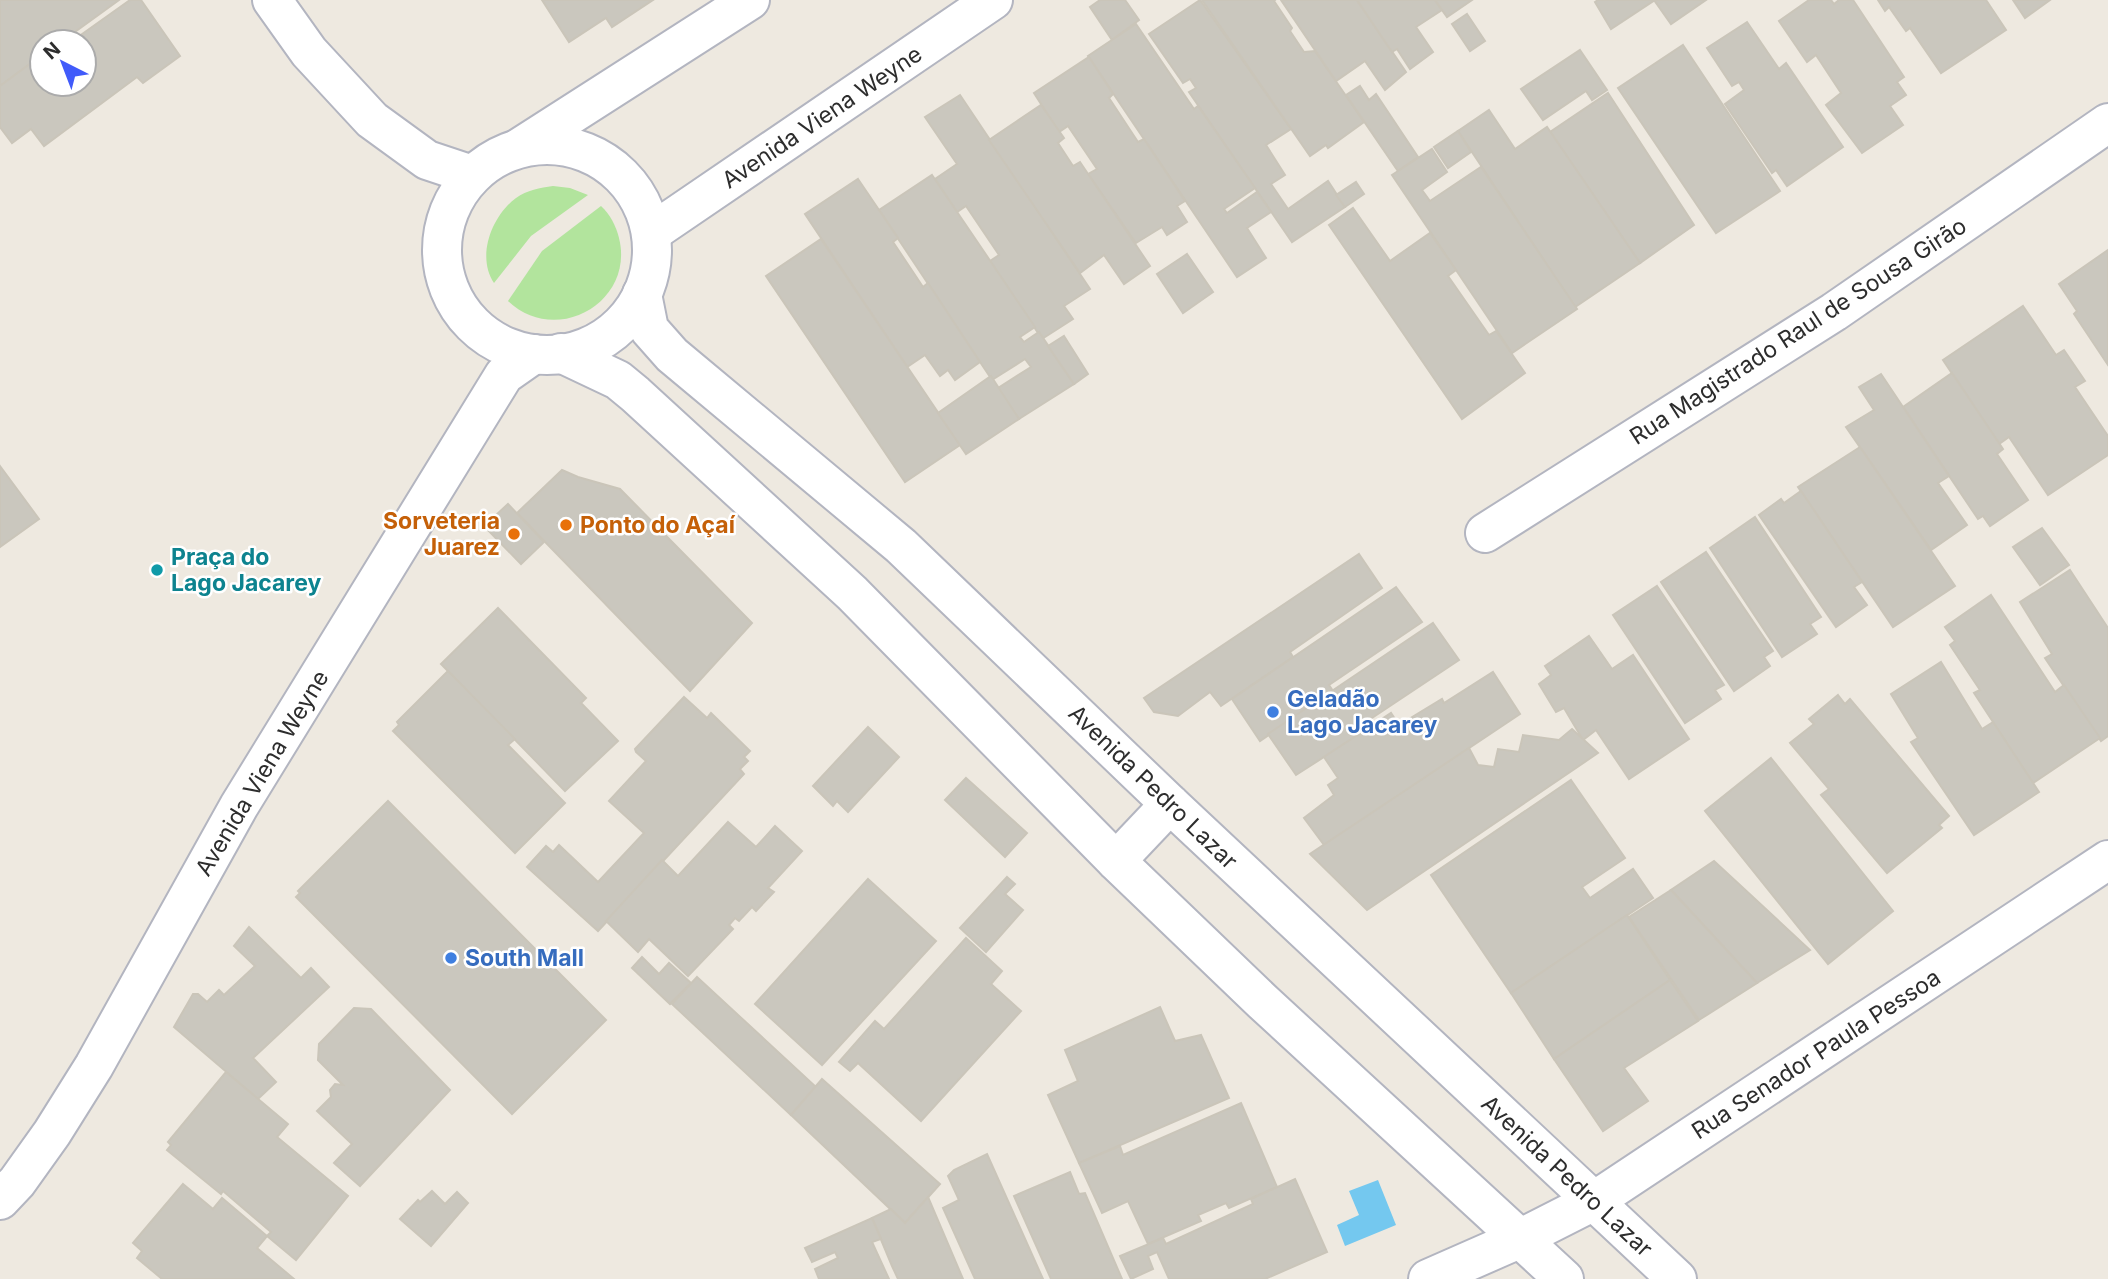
<svg xmlns="http://www.w3.org/2000/svg" width="2108" height="1279" font-family="Inter,sans-serif">
<style>
.green{fill:#b2e49d}
.water{fill:#74c8ef}
.building{fill:#cac7be;stroke:#cac5b9;stroke-width:2}
.lines{fill:none;stroke-linecap:round;stroke-linejoin:round}
.street-casing{stroke:#b3b5c0;stroke-width:42}
.secondary-casing{stroke:#b3b5c0;stroke-width:42}
.street{stroke:#fff;stroke-width:38}
.secondary{stroke:#fff;stroke-width:38}
.food-dot{fill:#e8710a;stroke:#fff;stroke-width:2.5}
.culture-dot{fill:#0f9aa8;stroke:#fff;stroke-width:2.5}
.shop-dot{fill:#3f7fe0;stroke:#fff;stroke-width:2.5}
.labels{text-anchor:middle;stroke-width:5;stroke-linejoin:round;paint-order:stroke}
.street-label{font-size:23px;fill:#2d2d2d;stroke:#fff}
.food-label{font-size:23px;font-weight:bold;fill:#c56008;stroke:#fff;text-anchor:end}
.culture-label{font-size:23px;font-weight:bold;fill:#0d838f;stroke:#fff;text-anchor:start}
.shop-label{font-size:23px;font-weight:bold;fill:#366cbe;stroke:#fff;text-anchor:start}
</style>
<rect width="100%" height="100%" fill="#eee9e0"/>
<g class="green">
<path d="M553,186L570,188L588,195L531,236L494,283C476,256 492,216 516,198C527,190 540,188 553,186Z"/>
<path d="M601,206C610,214 616,226 619,238C635,302 556,347 508,301L542,251Z"/>
</g>
<polygon class="water" points="1378,1180 1396,1225 1345,1246 1337,1225 1359,1215 1349,1191"/>
<g class="building">
<polygon points="0,0 119,0 61,42 42,42 42,55 0,86"/>
<polygon points="130,0 141,0 180,56 143,83 137,77 44,146 31,129 12,143 0,127 0,86 42,55 42,84 84,84 84,42 71,42"/>
<polygon points="542,0 653,0 612,27 606,18 569,42"/>
<polygon points="1100,0 1125,0 1139,20 1112,40 1090,7"/>
<polygon points="1200,0 1291,129 1266,145 1285,175 1271,184 1288,209 1328,181 1345,207 1292,242 1189,92 1196,88 1190,79 1183,83 1149,34"/>
<polygon points="1202,0 1275,0 1274,1 1292,28 1290,31 1304,52 1315,51 1364,122 1328,148 1326,145 1310,156"/>
<polygon points="1281,0 1357,0 1406,72 1385,90 1365,61 1336,81"/>
<polygon points="1357,0 1435,0 1442,10 1416,27 1433,52 1410,69 1397,49 1392,52"/>
<polygon points="1435,0 1472,0 1447,17"/>
<polygon points="1598,0 1655,0 1611,29 1595,2"/>
<polygon points="1654,0 1706,0 1671,24"/>
<polygon points="1809,0 1831,0 1834,4 1839,0 1853,0 1904,77 1897,82 1906,95 1890,106 1903,125 1862,153 1826,105 1841,93 1816,55 1807,62 1779,21"/>
<polygon points="1878,0 1986,0 2006,30 1941,73 1910,28 1906,31 1889,7 1885,11"/>
<polygon points="2013,0 2050,0 2025,18"/>
<polygon points="1467,14 1485,41 1470,51 1452,24"/>
<polygon points="1747,22 1779,69 1786,63 1843,147 1787,186 1776,170 1772,173 1725,104 1744,90 1739,82 1732,86 1707,48"/>
<polygon points="1136,24 1194,109 1198,106 1255,188 1224,209 1227,213 1257,192 1271,212 1247,228 1266,258 1237,277 1088,56"/>
<polygon points="1683,45 1780,191 1716,233 1618,88"/>
<polygon points="1580,50 1607,90 1592,100 1586,91 1543,120 1521,89"/>
<polygon points="1089,57 1113,94 1109,98 1138,142 1144,139 1185,201 1177,206 1187,222 1167,235 1162,227 1136,243 1088,174 1097,169 1068,126 1059,132 1034,93"/>
<polygon points="1360,86 1369,100 1376,94 1418,157 1398,171 1346,95"/>
<polygon points="1608,93 1694,225 1640,263 1550,132"/>
<polygon points="960,95 1090,289 1064,306 1073,319 1042,339 990,261 999,255 966,206 957,212 935,179 957,164 925,117"/>
<polygon points="1041,105 1064,138 1058,143 1073,166 1080,162 1150,266 1124,284 1104,255 1080,273 989,140"/>
<polygon points="1489,110 1515,149 1547,127 1640,263 1575,307 1458,131"/>
<polygon points="1458,131 1471,152 1448,168 1434,147"/>
<polygon points="1432,149 1447,172 1422,190 1430,201 1481,167 1577,309 1512,353 1392,175"/>
<polygon points="932,175 1035,327 1020,337 1024,342 1039,332 1074,384 1019,419 998,388 1031,367 1025,359 992,380 879,210"/>
<polygon points="858,179 898,238 893,242 923,287 928,283 980,362 955,380 948,370 940,376 925,355 907,367 805,214"/>
<polygon points="1356,182 1364,194 1345,207 1336,195"/>
<polygon points="1353,208 1390,261 1430,233 1456,270 1448,276 1489,335 1496,331 1525,373 1462,419 1329,225"/>
<polygon points="821,239 960,445 905,482 766,276"/>
<polygon points="2108,250 2108,365 2074,314 2077,311 2059,284"/>
<polygon points="1187,254 1213,292 1183,313 1157,274"/>
<polygon points="2023,306 2056,355 2064,350 2085,381 2075,387 2108,436 2108,455 2048,495 2009,437 1999,444 1943,360"/>
<polygon points="1064,336 1088,374 1074,384 1048,346"/>
<polygon points="1952,373 2003,449 1997,454 2028,500 1990,526 1983,516 1978,519 1903,407"/>
<polygon points="1881,374 1949,476 1938,483 1967,525 1931,550 1846,427 1874,410 1859,387"/>
<polygon points="991,376 1019,419 966,454 938,413"/>
<polygon points="1860,447 1955,586 1893,627 1798,487"/>
<polygon points="0,466 39,519 0,547"/>
<polygon points="562,470 578,477 620,489 752,623 690,691 517,513"/>
<polygon points="1801,491 1862,582 1854,587 1867,605 1836,627 1759,515 1781,499 1784,503"/>
<polygon points="508,504 544,542 521,564 484,526"/>
<polygon points="1755,517 1821,617 1810,624 1817,634 1782,657 1710,548"/>
<polygon points="2042,528 2069,565 2040,585 2013,547"/>
<polygon points="1706,552 1773,651 1764,657 1770,666 1734,691 1661,582"/>
<polygon points="1359,554 1382,588 1290,652 1293,657 1221,706 1210,692 1178,716 1154,712 1144,698"/>
<polygon points="2070,570 2108,628 2108,736 2101,741 2045,658 2052,654 2020,602"/>
<polygon points="1657,586 1724,685 1715,690 1721,699 1685,723 1613,615"/>
<polygon points="1396,587 1422,622 1329,685 1333,691 1260,741 1232,699"/>
<polygon points="1991,595 2055,692 2064,685 2100,738 2033,783 1974,693 1980,690 1950,645 1955,641 1945,627"/>
<polygon points="498,608 586,698 581,703 618,741 565,791 441,664"/>
<polygon points="1433,623 1459,660 1366,722 1369,728 1296,775 1268,734"/>
<polygon points="1589,636 1612,669 1633,655 1689,739 1629,779 1596,730 1583,740 1564,708 1556,712 1539,684 1551,675 1545,666"/>
<polygon points="1941,662 1982,729 1993,722 2039,792 1974,835 1911,742 1918,738 1891,694"/>
<polygon points="448,671 515,739 508,745 565,803 515,853 393,731 399,725 397,722"/>
<polygon points="1493,672 1520,714 1324,845 1304,818 1334,795 1328,785 1338,778 1324,757 1391,713 1399,725 1442,699 1444,703"/>
<polygon points="1838,695 1845,704 1850,699 1949,816 1939,825 1942,828 1887,873 1821,795 1829,789 1790,743 1814,724 1809,719"/>
<polygon points="684,697 707,718 711,713 750,751 744,757 748,761 740,769 744,774 598,931 527,867 546,846 553,852 559,845 598,882 644,833 609,801 646,761 636,752 635,749"/>
<polygon points="868,727 899,757 848,812 837,801 833,806 813,786"/>
<polygon points="1572,729 1598,753 1367,910 1310,854 1469,748 1478,765 1494,767 1498,749 1519,752 1523,735 1559,740"/>
<polygon points="1771,758 1893,911 1828,964 1705,811"/>
<polygon points="966,778 1027,833 1005,857 945,800"/>
<polygon points="1571,780 1625,858 1582,887 1590,898 1633,869 1653,898 1511,993 1431,875"/>
<polygon points="388,801 606,1020 512,1114 296,897 300,893 298,891"/>
<polygon points="728,822 756,847 775,826 802,851 768,888 774,892 756,911 752,907 739,921 735,918 729,925 733,929 688,976 649,939 638,952 606,921 662,860 678,876"/>
<polygon points="1714,861 1754,898 1810,950 1757,983 1671,890"/>
<polygon points="1007,877 1015,884 1005,894 1023,910 986,952 960,928"/>
<polygon points="868,879 936,941 822,1065 755,1004"/>
<polygon points="1671,890 1757,983 1699,1020 1629,917"/>
<polygon points="1627,915 1670,980 1554,1059 1511,993"/>
<polygon points="249,927 301,978 311,968 329,987 253,1058 276,1082 258,1099 174,1027 193,994 198,994 207,1002 219,990 224,995 255,966 234,946"/>
<polygon points="966,938 1002,971 991,984 1021,1011 921,1121 858,1063 850,1071 839,1062 875,1021 884,1029"/>
<polygon points="642,957 659,974 669,963 691,983 670,1004 632,968"/>
<polygon points="697,977 816,1087 791,1115 672,1004"/>
<polygon points="1670,980 1698,1021 1624,1068 1648,1101 1603,1131 1554,1059"/>
<polygon points="1160,1007 1175,1041 1201,1035 1229,1098 1079,1163 1048,1095 1078,1081 1065,1050"/>
<polygon points="354,1008 371,1009 450,1090 360,1186 334,1163 352,1144 317,1111 331,1097 330,1090 335,1084 343,1085 318,1060 319,1044"/>
<polygon points="226,1072 288,1124 277,1137 348,1196 296,1260 267,1236 271,1232 223,1191 221,1194 167,1150 171,1145 168,1142"/>
<polygon points="822,1079 940,1184 905,1223 791,1115"/>
<polygon points="1241,1103 1277,1187 1229,1208 1226,1203 1198,1215 1201,1221 1148,1244 1128,1201 1102,1213 1079,1163 1120,1146 1123,1155"/>
<polygon points="987,1154 1043,1279 975,1279 943,1208 959,1200 948,1176 954,1170"/>
<polygon points="1070,1172 1079,1194 1085,1193 1122,1279 1051,1279 1014,1196"/>
<polygon points="1295,1179 1327,1252 1265,1279 1169,1279 1157,1252 1148,1256 1153,1269 1131,1279 1120,1256 1163,1238 1166,1244 1253,1204 1251,1199"/>
<polygon points="183,1184 213,1209 222,1198 267,1236 257,1248 294,1279 162,1279 137,1258 142,1251 133,1243"/>
<polygon points="432,1191 445,1204 457,1192 468,1203 431,1246 400,1219 418,1200 420,1202"/>
<polygon points="928,1197 963,1279 898,1279 892,1266 872,1218 891,1209 905,1223"/>
<polygon points="872,1218 881,1239 872,1242 889,1279 819,1279 815,1269 838,1258 835,1252 812,1262 805,1248"/>
</g>
<g class="lines">
<defs>
<g id="street">
<polyline points="1485,533 1834,312 2108,123"/>
<polyline points="1428,1279 1519,1239 1594,1201 2108,860"/>
</g>
<g id="secondary">
<polyline points="272,0 309,52 372,120 427,160 472,175"/>
<circle cx="547" cy="250" r="105"/>
<polyline points="519,148 750,0"/>
<polyline points="651,233 993,0"/>
<polyline points="642,294 649,329 672,355 901,546 1170,804 1677,1279"/>
<polyline points="561,353 618,380 635,394 852,593 1116,861 1263,1002 1564,1279"/>
<polyline points="1116,861 1170,804"/>
<polyline points="0,1200 17,1182 52,1133 94,1066 239,806 504,375 534,354"/>
</g>
</defs>
<use href="#street" class="street-casing"/>
<use href="#secondary" class="secondary-casing"/>
<use href="#street" class="street"/>
<use href="#secondary" class="secondary"/>
</g>
<g class="food-dot">
<circle cx="566" cy="525" r="7"/>
<circle cx="514" cy="534" r="7"/>
</g>
<circle class="culture-dot" cx="157" cy="570" r="7"/>
<g class="shop-dot">
<circle cx="1273" cy="712" r="7"/>
<circle cx="451" cy="958" r="7"/>
</g>
<g class="labels">
<g class="street-label">
<text transform="translate(822 117) rotate(-34)" y="8">Avenida Viena Weyne</text>
<text transform="translate(1798 331) rotate(-33)" y="8">Rua Magistrado Raul de Sousa Girão</text>
<text transform="translate(262 773) rotate(-59)" y="8">Avenida Viena Weyne</text>
<text transform="translate(1153 787) rotate(44)" y="8">Avenida Pedro Lazar</text>
<text transform="translate(1816 1054) rotate(-33)" y="8">Rua Senador Paula Pessoa</text>
<text transform="translate(1567 1176) rotate(43)" y="8">Avenida Pedro Lazar</text>
</g>
<g class="food-label">
<text x="500" y="529">Sorveteria<tspan x="500" dy="26">Juarez</tspan></text>
<text x="580" y="533" text-anchor="start">Ponto do Açaí</text>
</g>
<g class="culture-label">
<text x="171" y="565">Praça do<tspan x="171" dy="26">Lago Jacarey</tspan></text>
</g>
<g class="shop-label">
<text x="1287" y="707">Geladão<tspan x="1287" dy="26">Lago Jacarey</tspan></text>
<text x="465" y="966">South Mall</text>
</g>
</g>
<g transform="translate(63 63) rotate(318)"><circle r="33" fill="#ffffff" stroke="#ababab" stroke-width="2"/>
<path d="M0-5L12 26L0 18L-12 26Z" fill="#415bfa"/>
<text y="-10" font-size="19" font-weight="bold" text-anchor="middle" fill="#2d2d2d">N</text>
</g>
</svg>
